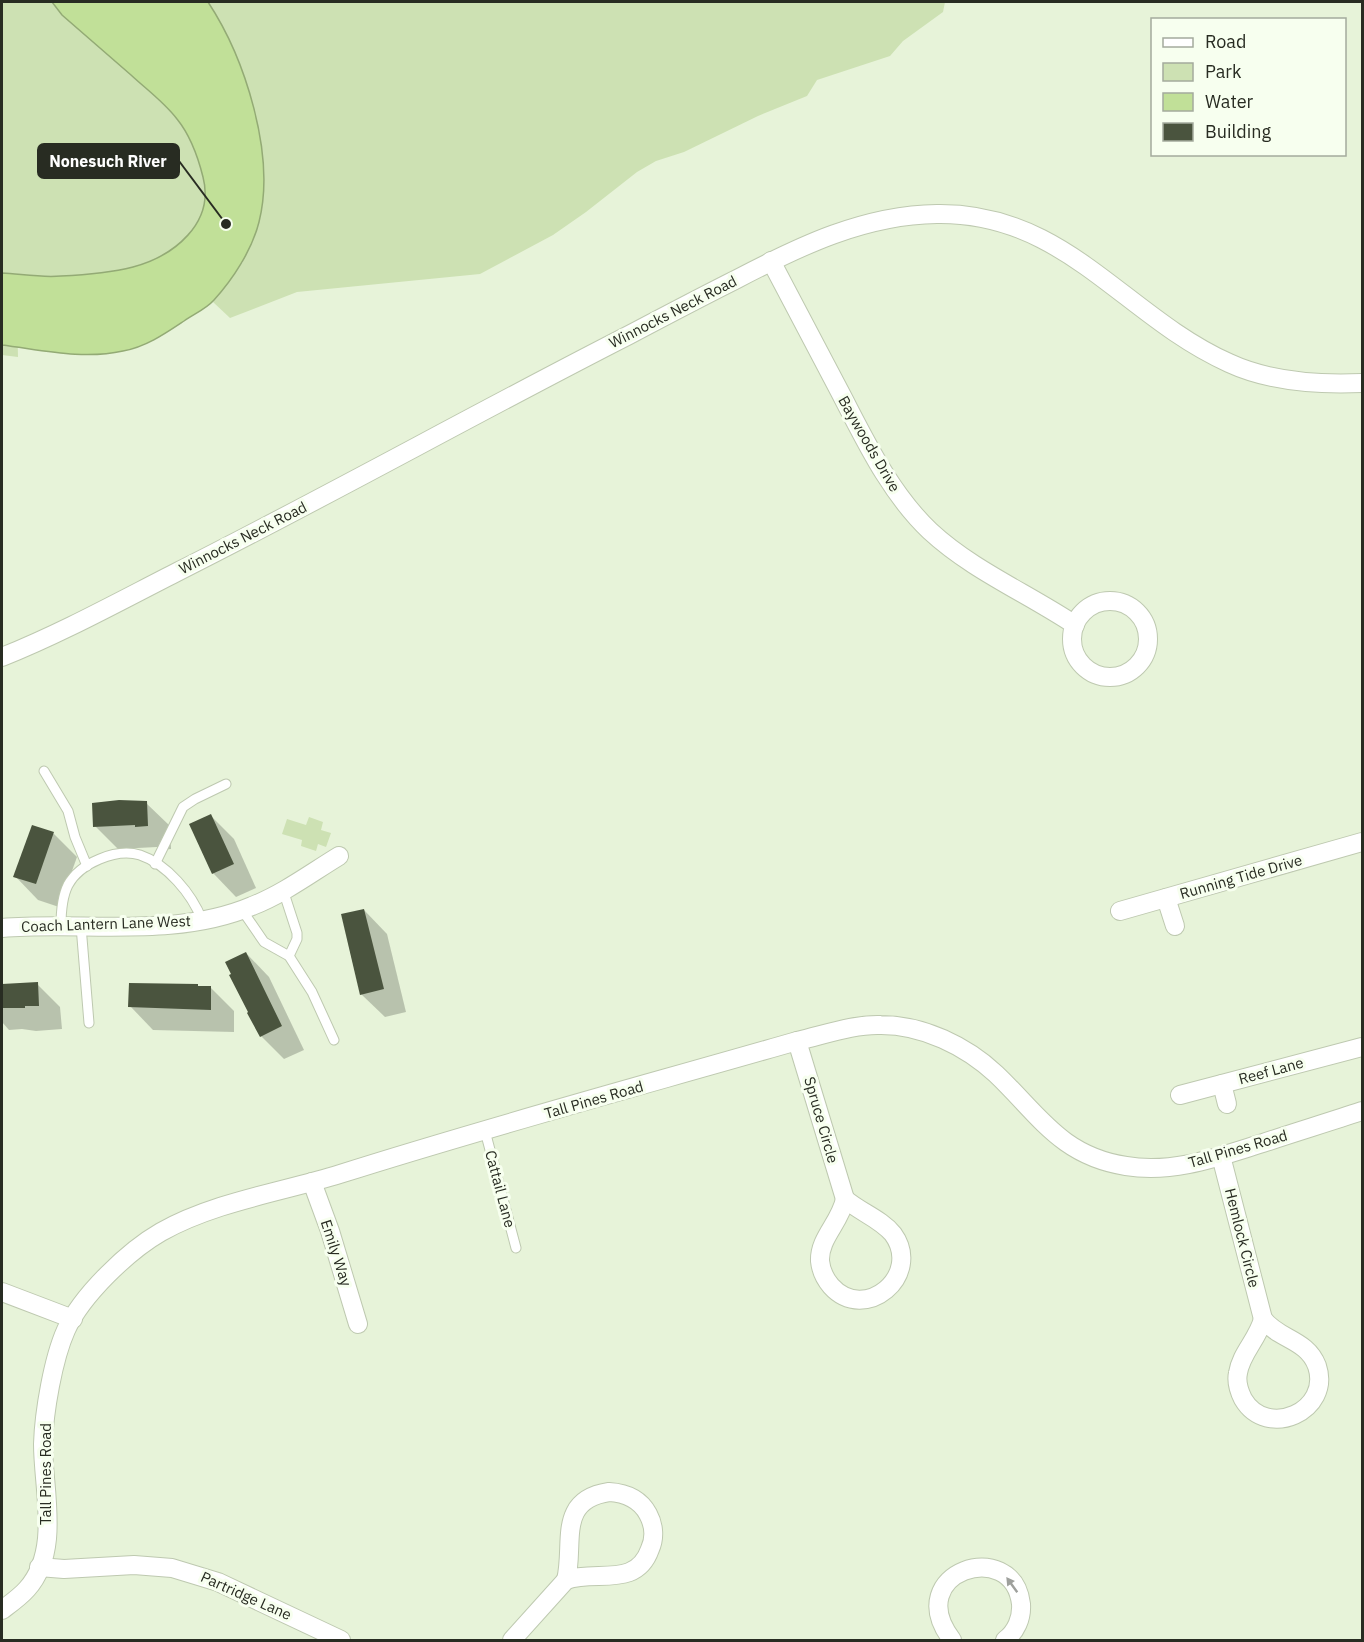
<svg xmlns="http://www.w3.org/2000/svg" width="1364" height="1642" font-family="'IBM Plex Sans',sans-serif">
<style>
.green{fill:#cde1b3}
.water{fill:#c1e098;stroke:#93aa75;stroke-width:1.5}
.shadow{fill:#0003}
.building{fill:#4a543e}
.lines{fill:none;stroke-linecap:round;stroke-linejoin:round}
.lane-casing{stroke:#bec9b0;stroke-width:11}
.street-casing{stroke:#bec9b0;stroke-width:20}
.lane{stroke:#fff;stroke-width:9}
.street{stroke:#fff;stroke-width:18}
.oneway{fill:#9ea09c}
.labels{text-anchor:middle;stroke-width:6;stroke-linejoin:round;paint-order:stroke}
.street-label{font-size:15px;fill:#282c22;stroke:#f7ffef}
.leader{fill:none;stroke:#282c22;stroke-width:2}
.callout-dot{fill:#282c22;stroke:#f7ffef;stroke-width:2}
.callout{fill:#282c22;stroke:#282c22;stroke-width:2}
.callout-label{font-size:16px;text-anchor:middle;font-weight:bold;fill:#fff}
</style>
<rect width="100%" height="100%" fill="#e7f3d9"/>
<g class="green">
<polygon points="2,2 61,2 177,113 212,180 196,243 104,279 16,278 18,357 2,355"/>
<polygon points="196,2 945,2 943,12 903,41 890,56 817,80 807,96 758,116 684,152 656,161 637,172 586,212 553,235 480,274 297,292 230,318 213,302 243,262"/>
<polygon points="309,817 323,822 321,830 331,833 326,847 318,844 316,851 301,846 302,840 282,834 287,819 306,825"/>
</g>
<path class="water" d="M52,2H208C245,58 276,155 259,222C252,250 233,279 214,300C206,309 194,314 184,321C166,333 146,347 123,351C83,360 42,350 2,345V273C21,274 42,278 61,276C82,275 113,272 133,267C174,256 215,223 203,177C198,157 190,135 177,119C164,102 146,89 131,75C108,55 85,35 62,15Z"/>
<g class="shadow">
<polygon points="146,803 170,826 171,849 159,850 157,847 118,849 95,826"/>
<polygon points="211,816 234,839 256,888 236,897 213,873"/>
<polygon points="33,827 54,834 77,857 59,907 38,900 15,876"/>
<polygon points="364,910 387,934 406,1012 385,1017 361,994"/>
<polygon points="246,953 269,977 304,1050 284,1059 261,1036"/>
<polygon points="2,984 37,984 60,1007 62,1029 36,1031 22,1029 9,1030 2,1022"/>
<polygon points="199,987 211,988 234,1011 234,1032 153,1030 130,1006"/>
</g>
<g class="building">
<polygon points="119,800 147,801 148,826 135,827 135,825 93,827 92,803"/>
<polygon points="211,814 234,864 212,874 189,824"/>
<polygon points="32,825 54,832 36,884 13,877"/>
<polygon points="364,909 384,989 360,995 341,914"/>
<polygon points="246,952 282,1026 260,1037 247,1013 248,1012 229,975 231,974 225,962"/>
<polygon points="38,982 39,1006 25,1006 25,1008 2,1008 2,984"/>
<polygon points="129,983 198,984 198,986 211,986 211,1010 128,1007"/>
</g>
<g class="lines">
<defs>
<g id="lane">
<polyline points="44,771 68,811 75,837 87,866"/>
<polyline points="155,864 183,807 195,799 226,784"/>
<polyline points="283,890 297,933 297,939 289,956"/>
<polyline points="242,910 264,942 289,956 312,992 334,1040"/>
<path d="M61,926C61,912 62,897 68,885C80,863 116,848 140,855C167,864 192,894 202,920"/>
<polyline points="81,926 89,1023"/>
<polyline points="485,1131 516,1248"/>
</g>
<g id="street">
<path d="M771,261C794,305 818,350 841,394C866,442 890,493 930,531C972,570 1027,593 1075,625"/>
<circle cx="1110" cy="639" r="38"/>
<path d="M2,657C62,633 120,601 179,571C330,495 478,412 629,335C665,316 701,297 737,279C800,246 864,215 937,214C1065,212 1124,316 1229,363C1270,382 1317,385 1362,383"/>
<polyline points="1166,898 1175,926"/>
<polyline points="1120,911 1362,842"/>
<path d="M2,928C83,921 174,939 252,906C283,894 311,873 339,856"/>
<polyline points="797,1041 845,1199"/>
<polyline points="1222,1084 1227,1104"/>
<polyline points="1180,1095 1362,1047"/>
<polyline points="1221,1156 1263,1319"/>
<polyline points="312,1182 330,1231 358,1324"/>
<path d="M845,1199C860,1212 881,1219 893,1234C923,1275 865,1324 831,1286C825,1279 821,1271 820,1261C819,1238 840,1223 845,1199Z"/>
<polyline points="2,1292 73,1319"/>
<path d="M1263,1319C1279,1340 1307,1339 1317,1366C1332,1411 1267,1440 1243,1399C1239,1391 1236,1382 1238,1373C1241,1353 1258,1339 1263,1319Z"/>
<path d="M609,1492C625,1493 640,1499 648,1514C654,1525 655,1538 650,1549C636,1589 596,1569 566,1580C575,1544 556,1500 609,1492Z"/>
<polyline points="39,1567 64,1569 134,1565 172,1568 218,1582 341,1640"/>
<path d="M2,1610C10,1604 20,1597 27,1589C61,1551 43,1490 43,1444C44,1412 53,1359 66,1330C82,1295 128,1251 161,1232C214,1202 282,1192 340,1174C491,1126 644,1085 797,1041C824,1035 853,1024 881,1025C923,1025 966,1046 996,1074C1039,1115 1061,1156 1126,1166C1173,1174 1218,1157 1263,1143C1296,1132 1329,1122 1362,1111"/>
<polyline points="512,1640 566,1580"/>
<path d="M952,1640C900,1572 1013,1536 1021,1604C1022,1618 1016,1632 1005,1640"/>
</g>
</defs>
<use href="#lane" class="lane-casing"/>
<use href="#street" class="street-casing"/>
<use href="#lane" class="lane"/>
<use href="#street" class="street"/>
</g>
<defs><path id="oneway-solid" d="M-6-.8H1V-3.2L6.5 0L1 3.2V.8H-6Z" transform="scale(1.5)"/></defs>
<use class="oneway" href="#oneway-solid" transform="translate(1012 1585) rotate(-126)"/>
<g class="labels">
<g class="street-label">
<text transform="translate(673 312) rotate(-27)" y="5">Winnocks Neck Road</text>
<text transform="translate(869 444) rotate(60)" y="5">Baywoods Drive</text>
<text transform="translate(243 538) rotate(-27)" y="5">Winnocks Neck Road</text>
<text transform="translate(1241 877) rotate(-16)" y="5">Running Tide Drive</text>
<text transform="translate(106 924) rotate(-2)" y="5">Coach Lantern Lane West</text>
<text transform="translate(1271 1071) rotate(-15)" y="5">Reef Lane</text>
<text transform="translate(594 1100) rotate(-16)" y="5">Tall Pines Road</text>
<text transform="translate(821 1120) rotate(74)" y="5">Spruce Circle</text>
<text transform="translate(1238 1149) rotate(-16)" y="5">Tall Pines Road</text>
<text transform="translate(500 1189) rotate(75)" y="5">Cattail Lane</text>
<text transform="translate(1242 1238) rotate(76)" y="5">Hemlock Circle</text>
<text transform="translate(336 1253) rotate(72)" y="5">Emily Way</text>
<text transform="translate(46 1474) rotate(-90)" y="5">Tall Pines Road</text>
<text transform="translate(246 1596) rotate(24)" y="5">Partridge Lane</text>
</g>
</g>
<path class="leader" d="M226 224L179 161"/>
<circle class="callout-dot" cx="226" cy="224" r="6"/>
<rect class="callout" x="38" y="144" width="141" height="34" rx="6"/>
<g class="callout-label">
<text x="108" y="167">Nonesuch River</text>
</g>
<rect width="1364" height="1642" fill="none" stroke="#282c22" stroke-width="6"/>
<rect x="1151" y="18" width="195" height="138" fill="#f7ffef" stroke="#a4ab9d" stroke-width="1.5"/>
<rect x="1163" y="38" width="30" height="9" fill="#ffffff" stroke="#a4ab9d" stroke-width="1.5"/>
<text x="1205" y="48" font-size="18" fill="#282c22">Road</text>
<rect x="1163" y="63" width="30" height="18" fill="#cde1b3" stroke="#a4ab9d" stroke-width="1.5"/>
<text x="1205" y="78" font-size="18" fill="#282c22">Park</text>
<rect x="1163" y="93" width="30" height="18" fill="#c1e098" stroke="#a4ab9d" stroke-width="1.5"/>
<text x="1205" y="108" font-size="18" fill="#282c22">Water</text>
<rect x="1163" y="123" width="30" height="18" fill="#4a543e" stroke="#a4ab9d" stroke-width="1.5"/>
<text x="1205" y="138" font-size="18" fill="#282c22">Building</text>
</svg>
